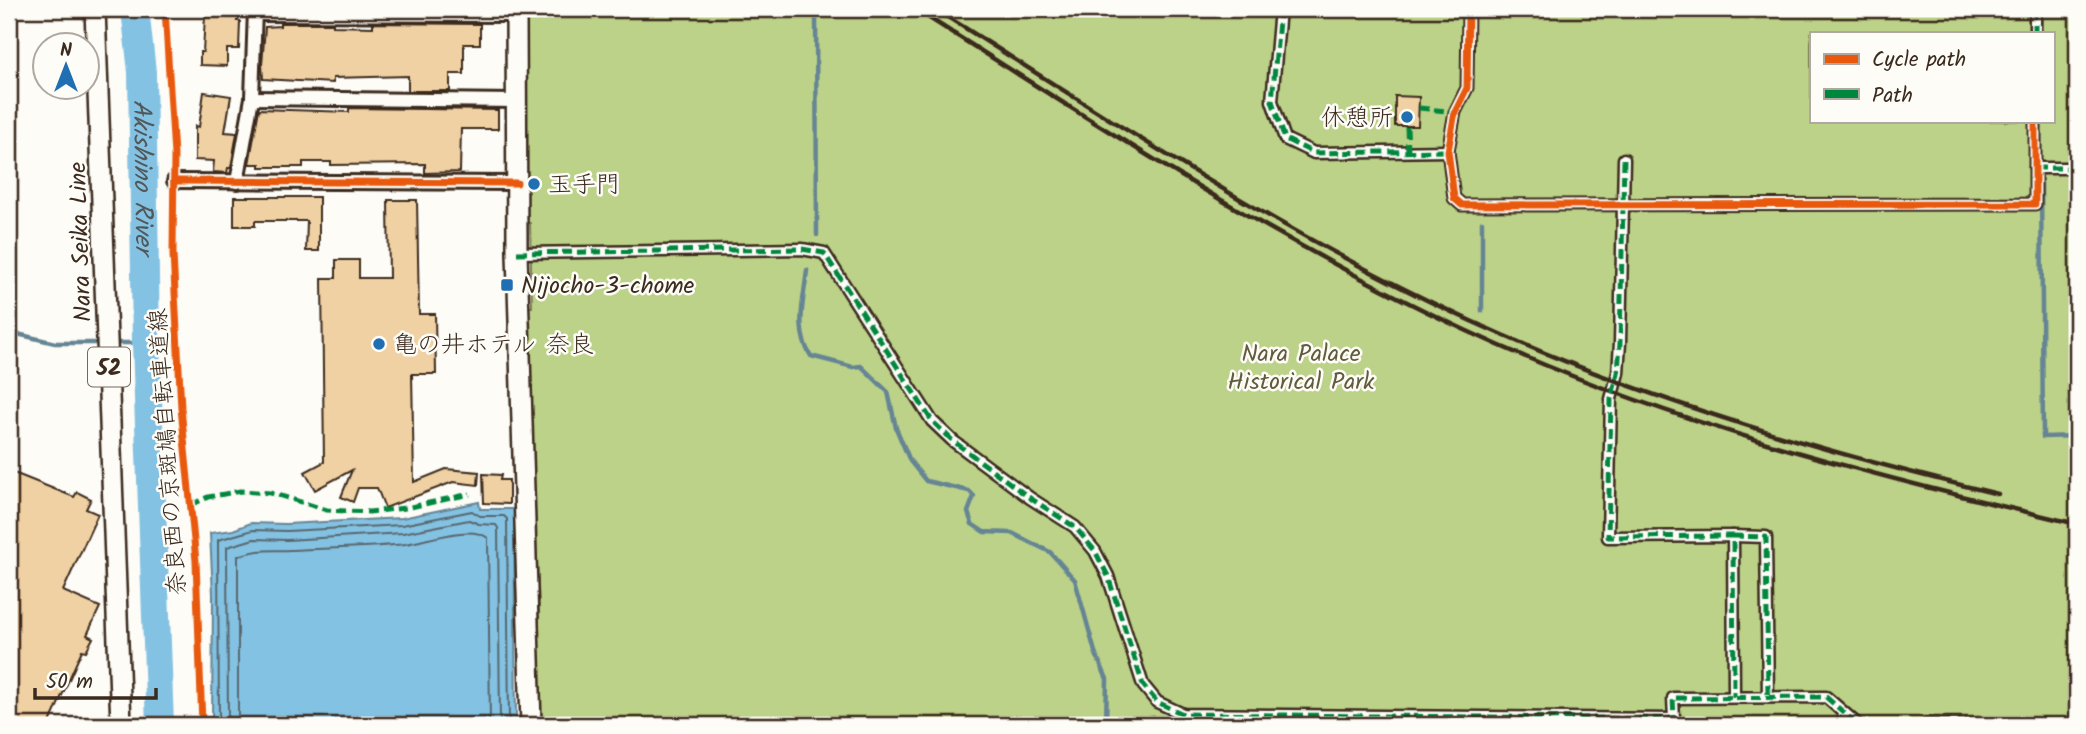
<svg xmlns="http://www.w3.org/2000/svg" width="2086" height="734" font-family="Kalam,'Klee One',sans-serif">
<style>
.green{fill:#bcd288;stroke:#7c7e53;stroke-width:2;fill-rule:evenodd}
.water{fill:#83c2e3;stroke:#668594;stroke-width:2}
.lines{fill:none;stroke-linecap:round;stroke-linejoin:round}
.shore{stroke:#58676d;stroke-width:2}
.stream{stroke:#668594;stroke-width:4.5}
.river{stroke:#83c2e3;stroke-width:28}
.building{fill:#f0d1a3;stroke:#3b2a1e;stroke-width:2}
.pedestrian-casing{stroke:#3b2a1e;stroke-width:15}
.minor-casing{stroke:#3b2a1e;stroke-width:18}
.primary-casing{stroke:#3b2a1e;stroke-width:24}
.pedestrian{stroke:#fdfcf7;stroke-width:10}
.minor{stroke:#fdfcf7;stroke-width:12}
.primary{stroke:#fdfcf7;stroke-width:19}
.rail{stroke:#3b2a1e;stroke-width:4.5}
.quiet{stroke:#00873e;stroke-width:5;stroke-dasharray:10 5;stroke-linecap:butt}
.cycleway-casing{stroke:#fdfcf7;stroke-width:11}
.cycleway{stroke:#e8590c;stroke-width:7}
.poi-dot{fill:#1f6fb2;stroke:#fdfcf7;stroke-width:2.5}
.labels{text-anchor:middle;stroke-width:5;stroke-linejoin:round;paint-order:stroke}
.shield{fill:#fdfcf7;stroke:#75695f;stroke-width:2}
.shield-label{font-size:23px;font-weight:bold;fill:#3b2a1e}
.poi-label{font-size:24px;fill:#3b2a1e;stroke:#fdfcf7;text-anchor:start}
.street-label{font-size:24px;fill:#3b2a1e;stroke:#fdfcf7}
.park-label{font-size:24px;fill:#625c3e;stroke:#fdfcf7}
.water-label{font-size:26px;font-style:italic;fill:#515859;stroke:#fdfcf7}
</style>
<rect width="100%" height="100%" fill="#fdfcf7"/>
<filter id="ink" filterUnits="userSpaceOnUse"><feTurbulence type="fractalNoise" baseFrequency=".0143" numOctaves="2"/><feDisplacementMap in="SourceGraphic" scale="14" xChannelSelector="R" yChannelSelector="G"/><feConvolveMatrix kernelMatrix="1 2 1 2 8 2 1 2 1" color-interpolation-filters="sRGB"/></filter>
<g filter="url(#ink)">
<path class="green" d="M525,9H2077V725H538L539,611L527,307H532L530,223L525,222ZM1811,33H2053V121H1811Z"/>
<polygon class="water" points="479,502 480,509 514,509 516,725 212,725 213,595 210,533 233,530 251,523 286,524 402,518"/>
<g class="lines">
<g class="shore">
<polyline points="219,725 218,540 253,530 287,531 402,525 472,511 480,516 504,516 507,519 509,725"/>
<polyline points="228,725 227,547 254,539 287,540 403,533 469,520 479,524 496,525 498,528 500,725"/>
<path d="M238,725V556C259,548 270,551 291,550C329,548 367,548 405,544C427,541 470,524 488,538L490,725"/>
</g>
<g class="stream">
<polyline points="816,9 817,235"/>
<polyline points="2040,33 2041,9"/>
<polyline points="2040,154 2040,121"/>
<polyline points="2041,181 2043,437 2077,436"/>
<path d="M807,270C804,300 794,331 811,356L853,367L861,366L888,392L896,428L910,461L926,481L969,491L974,496L968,512L972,524L984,532L1012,533L1050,552L1075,580L1095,652L1107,679L1106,725"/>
<polyline points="1482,311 1482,222"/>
<polyline points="9,332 55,343 101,343"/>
<polyline points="113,343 146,343"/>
</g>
<path class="river" id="s1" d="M135,9L142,72L146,343L160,725"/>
</g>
<g class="building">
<polygon points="205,16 238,18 237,21 240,21 239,49 227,49 227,66 200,65 200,52 203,52"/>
<polygon points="280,23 333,23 333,26 373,27 373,23 480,24 480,44 464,44 464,74 450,74 450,91 408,91 408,76 333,78 333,83 263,79 262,65 265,27 280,26"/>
<polygon points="204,92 231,96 225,132 237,133 231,168 228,168 227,173 213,172 214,161 195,160 195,126 199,127"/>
<polygon points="1395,96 1419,97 1418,126 1395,126"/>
<polygon points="349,108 498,110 498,129 461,129 460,172 425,173 425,164 331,165 331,162 303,162 303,167 260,167 260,164 249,164 259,109 349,112"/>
<polygon points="234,197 319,197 319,251 306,251 307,221 255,221 255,226 234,226"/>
<polygon points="388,200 417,200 419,314 435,314 436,374 412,374 414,482 446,469 479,472 478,485 453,482 385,508 377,488 358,488 353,502 341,497 352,470 315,490 305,472 324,462 322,278 336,278 336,260 359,260 359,278 389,278"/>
<polygon points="9,471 74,497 77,492 91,499 86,509 98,514 63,591 100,607 87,635 93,638 86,651 82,650 49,725 9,725"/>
<polygon points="483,474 501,475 500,480 509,480 509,504 484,503"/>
</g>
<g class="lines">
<defs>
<g id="pedestrian">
<polyline points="1280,9 1272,101 1285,139 1314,153 1448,151"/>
<polyline points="1468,9 1467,88 1455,112 1448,151 1454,198 1462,205 2035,204 2035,121"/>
<polyline points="2035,9 2035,33"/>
<polyline points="1624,159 1620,343 1618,373 1611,399 1608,537 1733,536 1734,697"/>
<polyline points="2035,168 2077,168"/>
<polyline points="517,253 802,249 824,253 932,421 953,441 1030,498 1075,527 1095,551 1108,576 1143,685 1157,702 1183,714 1674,719 1673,698 1826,697 1858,725"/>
<polyline points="1733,536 1766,537 1768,697"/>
<polyline points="1926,725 2045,725"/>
</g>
<g id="minor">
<polyline points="255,14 516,15"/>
<polyline points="252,98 517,101"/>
<polyline points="174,181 517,183"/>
<polyline points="237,182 252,98 255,9"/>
</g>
<g id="primary">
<polyline points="95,9 121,725"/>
<polyline points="516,9 517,253 531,725"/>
</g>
</defs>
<use href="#pedestrian" class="pedestrian-casing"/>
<use href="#minor" class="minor-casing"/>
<use href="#primary" class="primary-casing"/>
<use href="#pedestrian" class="pedestrian"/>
<use href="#minor" class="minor"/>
<use href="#primary" class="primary"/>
<g class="rail">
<path d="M915,9C1094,122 1272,240 1465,330C1659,421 1869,475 2077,524"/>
<path d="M935,9C1110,119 1283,235 1471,321C1639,398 1819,451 1998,494"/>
</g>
<g class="quiet">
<polyline points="1280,9 1272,101 1285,139 1314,153 1448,151"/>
<polyline points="2035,9 2035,33"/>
<polyline points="1419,108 1455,112"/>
<polyline points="1407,127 1408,151"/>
<polyline points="1624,159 1620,343 1618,373 1611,399 1608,537 1733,536 1734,697"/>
<polyline points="2035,168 2077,168"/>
<polyline points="517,253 802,249 824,253 932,421 953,441 1030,498 1075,527 1095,551 1108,576 1143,685 1157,702 1183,714 1674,719 1673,698 1826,697 1858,725"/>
<polyline points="191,505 208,497 240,491 271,493 327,510 369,512 406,508 470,494"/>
<polyline points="1733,536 1766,537 1768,697"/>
<polyline points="1926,725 2045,725"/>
</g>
<defs>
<g id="cycleway">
<polyline points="165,9 174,155 173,254 181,408 196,561 202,725"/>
<polyline points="1468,9 1467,88 1455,112 1448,151 1454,198 1462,205 2035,204 2035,121"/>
<polyline points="174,181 517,183"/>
</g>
</defs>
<use href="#cycleway" class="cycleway-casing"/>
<use href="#cycleway" class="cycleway"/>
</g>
</g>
<g class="poi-dot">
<circle cx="1407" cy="117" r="7"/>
<circle cx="534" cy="184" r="7"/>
<rect x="500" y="278" width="14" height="14" rx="3.5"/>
<circle cx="379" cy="344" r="7"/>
</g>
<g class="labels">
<rect class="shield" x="88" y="347.5" width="42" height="39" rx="5"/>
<g class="shield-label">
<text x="109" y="375">52</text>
</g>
<g class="poi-label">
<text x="1393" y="125" text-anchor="end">休憩所</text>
<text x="548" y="192">玉手門</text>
<text x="521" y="293">Nijocho-3-chome</text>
<text x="393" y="352">亀の井ホテル 奈良</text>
</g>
<g class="street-label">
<text transform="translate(80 242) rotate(-92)" y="8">Nara Seika Line</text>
<text transform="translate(167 452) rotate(-94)" y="8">奈良西の京斑鳩自転車道線</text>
</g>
<g class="park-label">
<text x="1301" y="361">Nara Palace<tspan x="1301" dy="28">Historical Park</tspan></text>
</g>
<g class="water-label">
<text dy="9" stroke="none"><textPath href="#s1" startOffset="168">Akishino River</textPath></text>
</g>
</g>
<rect width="2086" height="734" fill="none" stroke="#fdfcf7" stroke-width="35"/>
<rect x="18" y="18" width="2051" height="699" fill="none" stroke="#3b2a1e" stroke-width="2.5" filter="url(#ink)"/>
<rect x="1810" y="32" width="245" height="91" fill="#fdfcf7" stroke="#afa8a0" stroke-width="2"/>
<rect x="1824" y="54" width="35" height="10" fill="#e8590c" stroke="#afa8a0" stroke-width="2"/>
<text x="1872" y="66" font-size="21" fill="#3b2a1e">Cycle path</text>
<rect x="1824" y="89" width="35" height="10" fill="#00873e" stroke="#afa8a0" stroke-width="2"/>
<text x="1872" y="102" font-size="21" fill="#3b2a1e">Path</text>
<g transform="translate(66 66)"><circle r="33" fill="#fdfcf7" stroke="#afa8a0" stroke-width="2"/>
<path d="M0-5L12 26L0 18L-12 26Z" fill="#1f6fb2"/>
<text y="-10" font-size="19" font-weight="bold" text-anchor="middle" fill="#3b2a1e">N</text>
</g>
<path d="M35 688v10h121v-10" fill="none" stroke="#3b2a1e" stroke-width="3.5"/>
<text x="46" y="688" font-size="21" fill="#3b2a1e" stroke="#fdfcf7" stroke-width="5" paint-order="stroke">50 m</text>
</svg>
